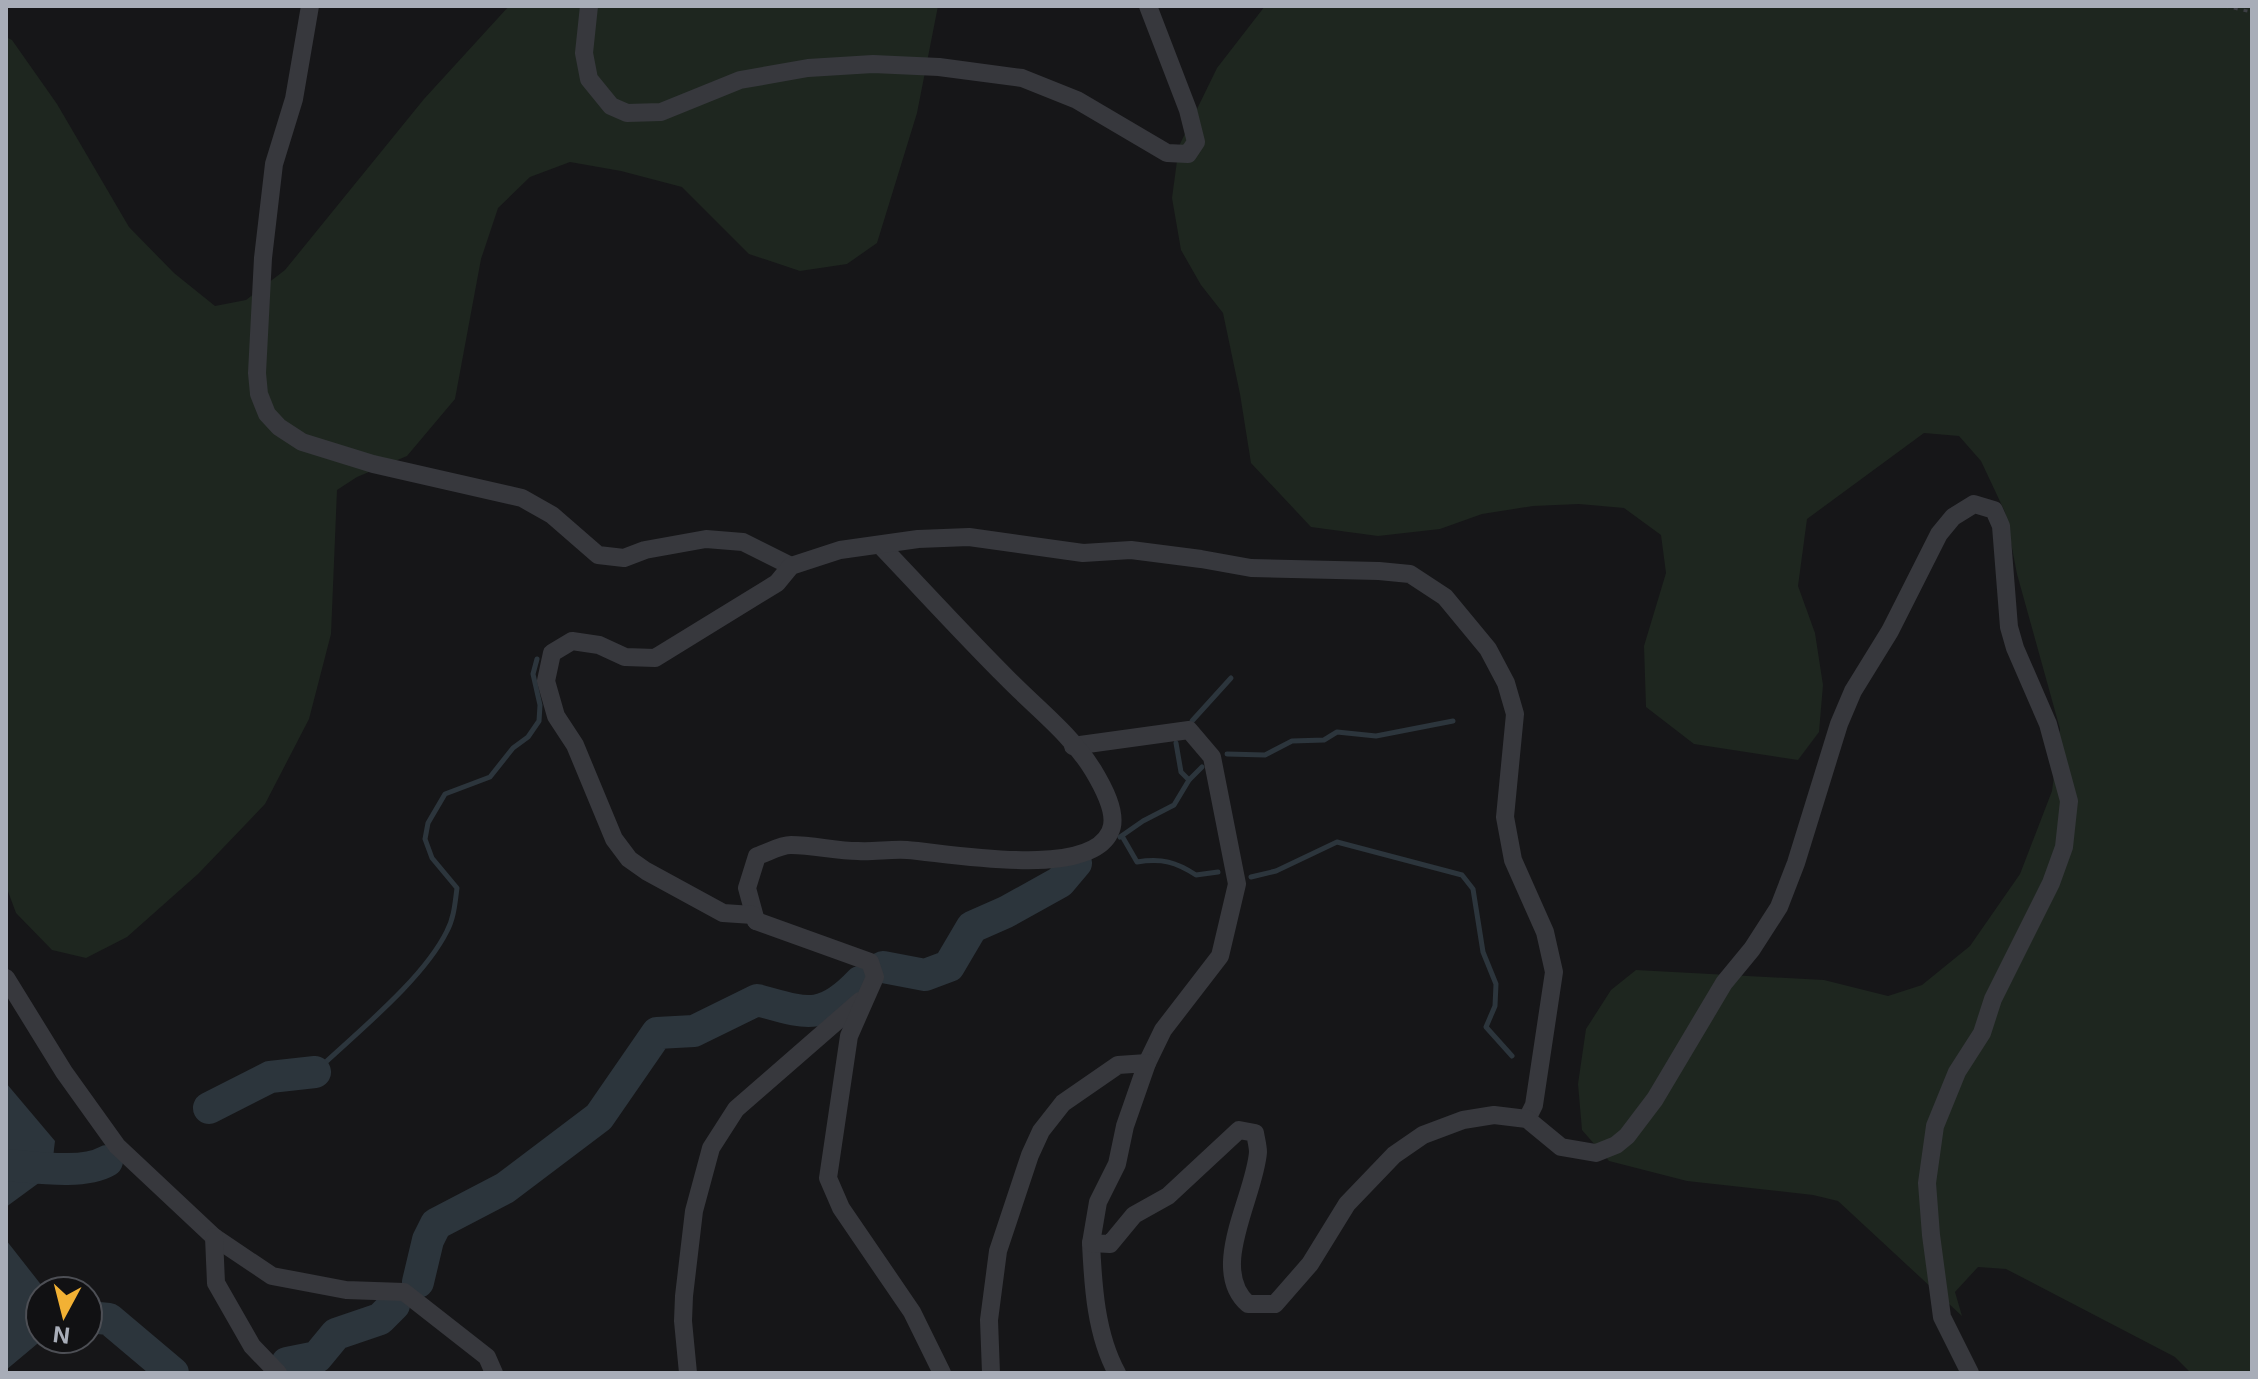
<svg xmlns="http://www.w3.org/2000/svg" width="2258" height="1379" font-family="Inter,sans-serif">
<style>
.green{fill:#1e261f}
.water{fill:#2c353c}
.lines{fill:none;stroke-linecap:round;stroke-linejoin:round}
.stream{stroke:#2c353c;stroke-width:5}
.river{stroke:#2c353c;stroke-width:32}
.path{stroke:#3d3f44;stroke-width:3;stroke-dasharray:4 6;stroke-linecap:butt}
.minor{stroke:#37383d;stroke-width:18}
</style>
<rect width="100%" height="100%" fill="#161618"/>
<g class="green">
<polygon points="509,6 938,6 917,113 877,243 847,264 800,271 749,254 682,187 621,171 570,162 530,177 498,208 481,259 455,399 407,456 357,477 337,490 331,634 309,719 265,804 198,874 127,937 86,958 52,950 16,913 6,886 6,37 12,40 57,104 129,227 174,273 215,306 246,300 285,270 424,99"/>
<polygon points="1265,6 2252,6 2252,1373 2191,1373 2175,1357 2006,1269 1978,1267 1955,1292 1962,1316 1838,1201 1813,1195 1687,1181 1609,1161 1582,1130 1578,1084 1586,1029 1611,990 1636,970 1824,980 1888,996 1922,985 1970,946 2020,874 2052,791 2060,729 2017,574 2005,512 1981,461 1959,436 1924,433 1807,519 1798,586 1815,633 1823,685 1819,732 1798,760 1694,744 1646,707 1644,646 1666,573 1661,535 1624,508 1579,504 1533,506 1482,514 1440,529 1378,536 1311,527 1251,463 1240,394 1223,313 1201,285 1181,250 1172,198 1179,146 1217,68"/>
</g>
<g class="water">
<polygon points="6,1083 55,1141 51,1174 6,1207"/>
<polygon points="6,1240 46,1291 40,1291 40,1339 43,1339 6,1370"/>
</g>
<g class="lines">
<g class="stream">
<polyline points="1192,721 1231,678"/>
<polyline points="1176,743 1181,772 1189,780"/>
<polyline points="1227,754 1265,755 1292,741 1324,740 1337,732 1376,736 1453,721"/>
<path d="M1122,836L1137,862C1162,858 1176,862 1196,875L1218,872"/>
<polyline points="1120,837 1143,821 1174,805 1189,780 1202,767"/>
<polyline points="1251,877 1276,871 1337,842 1462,875 1473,889 1483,952 1496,984 1495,1006 1486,1027 1512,1056"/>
<path d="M315,1072C355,1034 423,980 447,931C454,918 455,903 457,888L432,858L425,839L428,823L445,794L490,777L513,748L528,737L539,721L540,705L533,674L537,659"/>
</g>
<g class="river">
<polyline points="883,967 925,975 949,966 972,927 1006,912 1060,882 1076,863"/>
<polyline points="209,1108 270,1077 315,1072"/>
<path d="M6,1165C34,1167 83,1175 107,1161"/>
<path d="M418,1282L428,1240L436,1224L505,1188L599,1117L657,1033L694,1031L757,1000C805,1013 822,1022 860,982"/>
<polyline points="88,1317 109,1319 173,1373"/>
<polyline points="287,1363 317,1357 336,1334 380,1319 394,1305"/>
</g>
<polyline class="path" points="2224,6 2252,12"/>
<g class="minor">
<polyline points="310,6 294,99 274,164 263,258 257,373 259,394 267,414 279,427 302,442 373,464 522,498 552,515 598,555 624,558 645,550 706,539 743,542 791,566"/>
<polyline points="589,6 584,53 589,79 611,106 627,113 661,112 740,80 808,68 873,64 939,67 1022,78 1077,100 1167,153 1188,154 1196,142 1188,110 1148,6"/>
<polyline points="1073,746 1189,730 1212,757 1237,884 1220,956 1163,1030 1147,1063"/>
<path d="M756,921L747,888L757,856C767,853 780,845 791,845C814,845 836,851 858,851C874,852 890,849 907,850C949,853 1088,880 1110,832C1119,814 1102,785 1093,770C1070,733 1036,708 1006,677C963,634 922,589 880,545"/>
<polyline points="6,978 64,1072 117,1146 214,1237 272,1276 346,1290 404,1292 487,1357 494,1373"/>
<polyline points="214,1237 216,1283 252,1346 278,1373"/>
<path d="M1091,1243C1093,1286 1096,1335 1117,1373"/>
<polyline points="688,1373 683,1321 684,1296 694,1211 711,1148 736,1109 860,1001"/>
<polyline points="942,1373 912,1312 841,1208 828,1178 849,1036 875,977 870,962 756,921 753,915 723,913 646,871 629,859 614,839 575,745 556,716 546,681 552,653 572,641 599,645 625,657 655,658 777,583 791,566 840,550 918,539 969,537 1083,553 1131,550 1201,559 1251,568 1379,571 1410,574 1445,597 1488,649 1506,683 1515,714 1505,817 1513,860 1545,932 1554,972 1534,1105 1527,1119"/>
<path d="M991,1373L989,1320L998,1251L1030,1155L1041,1131L1063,1103L1118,1065L1147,1063L1125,1126L1117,1164L1098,1202L1091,1243L1110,1244L1134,1215L1168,1196L1239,1130L1255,1133C1256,1139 1258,1147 1258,1152C1255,1196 1208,1269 1248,1304H1275L1310,1264L1347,1204L1394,1155L1423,1135L1463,1120L1494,1115L1527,1119L1561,1147L1596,1153L1616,1145L1627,1136L1655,1099L1724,983L1752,949L1779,907L1796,863L1839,724L1853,691L1890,631L1939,534L1953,517L1974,504L1994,510L2001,526L2009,627L2015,648L2048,724L2069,801L2064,847L2051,883L1993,999L1982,1033L1957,1072L1935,1126L1927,1183L1931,1235L1942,1317L1970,1373"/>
</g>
</g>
<rect width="2258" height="1379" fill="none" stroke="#a8adb8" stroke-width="16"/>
<g transform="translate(64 1315) rotate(187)"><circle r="38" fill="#111113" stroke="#4d4f55" stroke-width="2"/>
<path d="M0-6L14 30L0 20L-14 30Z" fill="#f2b134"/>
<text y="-12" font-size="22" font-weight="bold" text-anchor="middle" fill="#a8adb8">N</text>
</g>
</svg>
